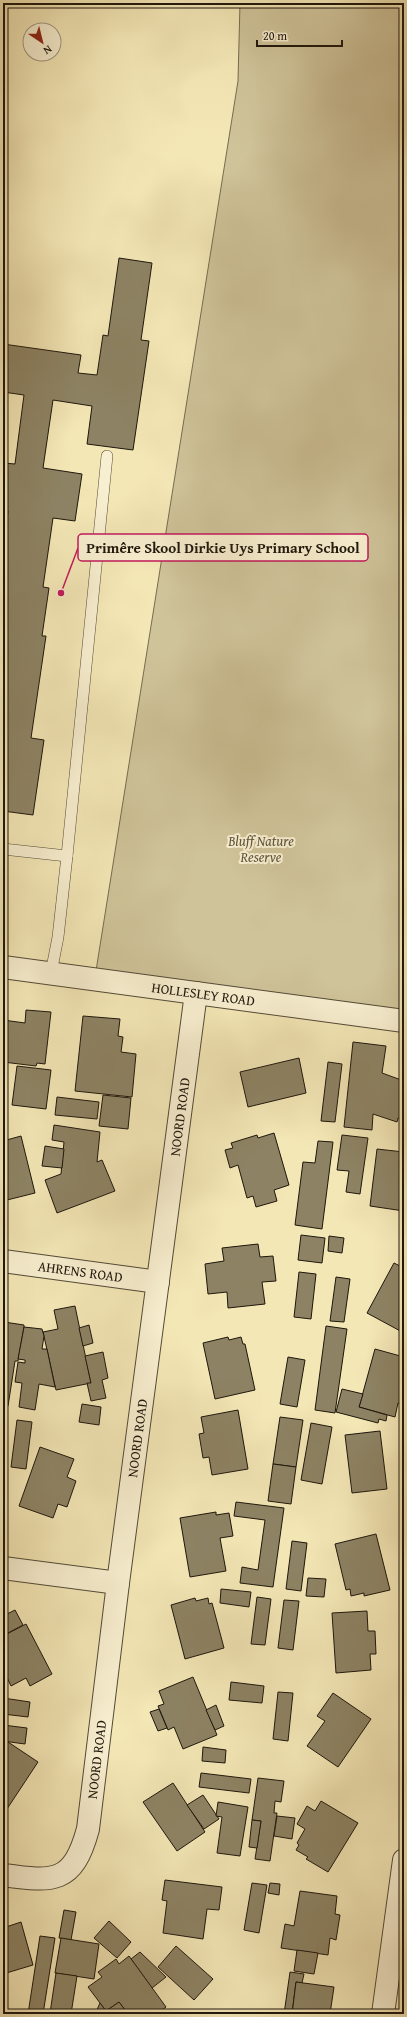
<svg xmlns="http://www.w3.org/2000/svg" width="407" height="2017" font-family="'Gentium Book Plus',serif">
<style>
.green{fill:#cfc399;stroke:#766c52}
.building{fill:#8d8364;stroke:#1d160c}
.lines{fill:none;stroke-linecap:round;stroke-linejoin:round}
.lane-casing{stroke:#534a36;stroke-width:12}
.street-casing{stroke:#534a36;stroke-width:24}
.lane{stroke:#f8efd0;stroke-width:11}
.street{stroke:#f8efd0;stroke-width:22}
.labels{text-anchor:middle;stroke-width:4;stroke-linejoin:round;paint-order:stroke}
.park-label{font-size:14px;font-style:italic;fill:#5b533d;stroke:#f8efd0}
.street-label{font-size:14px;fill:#1d160c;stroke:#f8efd0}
.leader{fill:none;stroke:#c2185b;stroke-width:1.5}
.callout-dot{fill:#c2185b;stroke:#f8efd0;stroke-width:1.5}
.callout{fill:#f8efd0;stroke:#c2185b;stroke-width:1.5}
.callout-label{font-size:15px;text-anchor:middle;font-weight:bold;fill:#1d160c}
</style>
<rect width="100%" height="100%" fill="#f4e7b6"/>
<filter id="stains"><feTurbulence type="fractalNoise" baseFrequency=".005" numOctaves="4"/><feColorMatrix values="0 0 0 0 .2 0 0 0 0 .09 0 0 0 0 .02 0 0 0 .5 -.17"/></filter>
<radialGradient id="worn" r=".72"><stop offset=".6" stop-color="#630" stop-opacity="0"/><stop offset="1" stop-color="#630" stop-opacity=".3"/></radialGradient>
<polygon class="green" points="240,3 404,3 404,1010 95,977 238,81"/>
<g class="building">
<polygon points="119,258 152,263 141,340 149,341 133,450 87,444 92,406 53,400 43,468 82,474 75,521 53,518 43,587 49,588 42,636 46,636 31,738 44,740 33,815 3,811 3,552 8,511 3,510 3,463 15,464 24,395 3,392 3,344 81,355 78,373 97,375 103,335 108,336"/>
<polygon points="26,1010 51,1012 45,1064 37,1063 36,1066 3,1062 3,1020 25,1023"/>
<polygon points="83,1016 120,1019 118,1036 123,1037 121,1052 136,1054 132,1097 75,1091"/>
<polygon points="353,1042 386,1046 382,1073 404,1081 404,1120 398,1118 397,1122 373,1114 372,1130 344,1127"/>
<polygon points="299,1058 306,1093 248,1107 240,1072"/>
<polygon points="328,1062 342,1064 335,1122 321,1121"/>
<polygon points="17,1066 51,1070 46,1109 12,1105"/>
<polygon points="103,1095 131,1098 128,1129 99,1126"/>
<polygon points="57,1097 99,1102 97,1119 55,1115"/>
<polygon points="54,1125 100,1132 97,1162 102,1160 115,1191 57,1213 45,1180 61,1174 64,1142 52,1140"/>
<polygon points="274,1133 289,1185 274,1190 277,1201 256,1207 253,1196 247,1198 238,1165 230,1168 225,1150 233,1148 231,1143 257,1135 258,1138"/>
<polygon points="342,1135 368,1138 360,1194 346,1192 349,1171 337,1170"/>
<polygon points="21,1136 35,1193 3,1201 3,1141"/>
<polygon points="318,1141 333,1142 322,1229 295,1225 303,1162 315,1163"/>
<polygon points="45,1146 64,1149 62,1168 42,1166"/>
<polygon points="377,1149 404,1152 404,1211 370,1206"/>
<polygon points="301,1235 325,1238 322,1263 298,1260"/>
<polygon points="329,1236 344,1238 342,1253 328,1251"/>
<polygon points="258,1244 260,1257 273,1256 276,1281 262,1282 265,1304 228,1308 227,1292 208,1294 205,1264 224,1261 222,1248"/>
<polygon points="394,1263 404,1268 404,1333 367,1313"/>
<polygon points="299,1272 316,1274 311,1319 294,1317"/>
<polygon points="336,1277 350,1279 344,1322 330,1321"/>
<polygon points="75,1306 91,1383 56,1390 43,1332 58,1329 54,1310"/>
<polygon points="4,1322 24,1325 24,1327 18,1361 15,1361 8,1406 3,1405"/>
<polygon points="89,1325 93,1343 83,1346 79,1328"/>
<polygon points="326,1326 347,1329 335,1413 315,1410"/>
<polygon points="24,1327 42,1329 44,1336 42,1349 47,1349 55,1387 39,1384 35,1410 19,1407 22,1383 15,1382 18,1362 25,1363 25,1360 18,1359"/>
<polygon points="228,1337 229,1340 241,1337 243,1344 245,1344 255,1390 215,1399 203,1343"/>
<polygon points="375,1349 404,1357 404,1405 398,1403 395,1417 359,1407"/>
<polygon points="103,1352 108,1378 102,1380 106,1398 91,1401 87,1383 91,1383 85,1356"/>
<polygon points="288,1357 305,1360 297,1407 280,1404"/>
<polygon points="342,1389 363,1394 359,1407 387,1415 386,1421 379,1419 378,1423 336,1412"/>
<polygon points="82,1404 101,1407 99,1425 79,1422"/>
<polygon points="238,1410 248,1469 212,1475 209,1457 203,1458 199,1434 204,1433 201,1417"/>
<polygon points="280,1417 303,1420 296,1467 273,1464"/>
<polygon points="17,1420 32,1422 26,1469 11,1467"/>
<polygon points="311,1423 332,1427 322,1484 301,1480"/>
<polygon points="380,1431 387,1489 352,1493 345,1435"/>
<polygon points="40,1447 74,1459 67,1477 76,1481 67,1507 58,1504 53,1518 19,1506"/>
<polygon points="273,1464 296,1467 291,1504 268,1501"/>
<polygon points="236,1502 284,1508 273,1587 240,1583 242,1567 258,1570 265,1520 234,1516"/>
<polygon points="216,1512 216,1515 229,1513 233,1536 220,1538 226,1571 190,1577 180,1518"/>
<polygon points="376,1534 390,1590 364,1596 364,1593 351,1596 350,1589 346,1590 335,1544"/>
<polygon points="292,1541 307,1543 301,1591 286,1589"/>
<polygon points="308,1578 326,1579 324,1597 306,1596"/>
<polygon points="221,1589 251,1592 249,1607 220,1603"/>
<polygon points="257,1597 271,1599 265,1645 251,1644"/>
<polygon points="195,1598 196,1601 208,1598 209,1604 212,1603 224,1648 185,1659 171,1605"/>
<polygon points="284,1600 299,1601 293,1650 278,1648"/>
<polygon points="15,1610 23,1625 8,1633 3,1624 3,1616"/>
<polygon points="367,1611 368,1631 375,1631 376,1654 370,1654 371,1670 336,1673 332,1613"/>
<polygon points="26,1624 52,1674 30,1686 26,1678 11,1686 3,1669 3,1636"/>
<polygon points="193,1677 217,1735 183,1749 174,1727 168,1730 158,1706 164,1704 159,1691"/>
<polygon points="231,1682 264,1686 262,1703 229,1700"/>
<polygon points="278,1692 293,1693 288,1741 273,1739"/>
<polygon points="333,1693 371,1719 338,1767 307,1746 325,1721 317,1716"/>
<polygon points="3,1698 30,1702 28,1717 3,1714"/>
<polygon points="216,1705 224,1726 215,1730 206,1710"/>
<polygon points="159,1709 167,1728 158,1731 150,1712"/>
<polygon points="3,1725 27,1728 25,1744 3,1741"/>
<polygon points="8,1742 38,1762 3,1815 3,1745 5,1746"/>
<polygon points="203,1747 226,1750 225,1763 202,1761"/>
<polygon points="201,1773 251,1779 249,1793 199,1787"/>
<polygon points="258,1778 284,1781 281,1802 275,1801 274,1813 277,1813 270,1861 255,1859 261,1821 252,1820"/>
<polygon points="173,1783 205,1832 177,1851 143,1802"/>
<polygon points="203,1795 219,1819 204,1829 187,1805"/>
<polygon points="321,1801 358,1823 328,1872 306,1859 308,1857 296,1850 299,1845 297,1843 305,1829 297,1824 307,1806 315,1811"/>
<polygon points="218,1802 248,1807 240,1856 217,1853 222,1817 216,1816"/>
<polygon points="277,1816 295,1818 292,1839 274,1836"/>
<polygon points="252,1820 261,1821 257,1848 249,1847"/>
<polygon points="165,1880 222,1887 219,1910 207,1909 203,1939 163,1933 167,1901 162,1900"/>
<polygon points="252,1883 267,1885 259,1933 244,1930"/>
<polygon points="270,1883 280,1884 279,1895 268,1893"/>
<polygon points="300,1891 337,1896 335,1914 340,1915 336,1940 330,1938 328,1955 281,1948 285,1924 294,1926"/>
<polygon points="64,1910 76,1912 71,1940 59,1938"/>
<polygon points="109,1921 131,1942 117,1958 94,1938"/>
<polygon points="21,1922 33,1965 3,1974 3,1928"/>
<polygon points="40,1936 55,1938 43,2014 28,2014"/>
<polygon points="61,1938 99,1944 94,1979 55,1973"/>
<polygon points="176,1946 213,1979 194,2000 158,1967"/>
<polygon points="297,1950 318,1953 314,1974 294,1971"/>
<polygon points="140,1952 166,1977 152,1988 131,1959"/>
<polygon points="129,1956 166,2007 157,2014 128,2014 119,2002 106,2011 88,1987 102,1977 98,1972 116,1959 119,1964"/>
<polygon points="290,1972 304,1974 302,1983 296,1982 292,2014 284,2014"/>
<polygon points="56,1973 77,1976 71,2014 50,2013"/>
<polygon points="296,1982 334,1987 330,2014 333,2014 292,2014"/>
<polygon points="119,2002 128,2014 95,2014 100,2003 106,2011"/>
</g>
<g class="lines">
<defs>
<g id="lane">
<polyline points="3,849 67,856 58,937 51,973"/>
<polyline points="67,856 107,456"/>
</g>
<g id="street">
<path id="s1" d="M3,967L404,1021"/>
<path id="s2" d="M3,1261L158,1282"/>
<polyline points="3,1568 118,1583"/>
<path id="s3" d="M3,1875C54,1882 73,1884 88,1829L118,1583L196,993"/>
<polyline points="383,2014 404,1860"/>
</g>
</defs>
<use href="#lane" class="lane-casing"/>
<use href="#street" class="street-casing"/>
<use href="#lane" class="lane"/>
<use href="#street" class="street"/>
</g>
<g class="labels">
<g class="park-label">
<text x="261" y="846">Bluff Nature<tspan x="261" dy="16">Reserve</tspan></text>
</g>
<g class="street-label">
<text dy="5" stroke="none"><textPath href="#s1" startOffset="202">HOLLESLEY ROAD</textPath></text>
<text dy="5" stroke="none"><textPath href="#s3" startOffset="831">NOORD ROAD</textPath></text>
<text dy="5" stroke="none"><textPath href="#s2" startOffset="78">AHRENS ROAD</textPath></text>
<text dy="5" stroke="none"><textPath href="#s3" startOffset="507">NOORD ROAD</textPath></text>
<text dy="5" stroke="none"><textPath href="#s3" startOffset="183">NOORD ROAD</textPath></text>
</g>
</g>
<path class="leader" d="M61 593L78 548"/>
<circle class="callout-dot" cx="61" cy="593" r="4"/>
<rect class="callout" x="78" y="534" width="290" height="27" rx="4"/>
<g class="callout-label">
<text x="223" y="553">Primêre Skool Dirkie Uys Primary School</text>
</g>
<rect width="407" height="2017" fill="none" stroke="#f4e7b6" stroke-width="16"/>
<rect x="4" y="4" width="399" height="2009" fill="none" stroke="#1d160c" stroke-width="2"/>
<rect x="8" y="8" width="391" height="2001" fill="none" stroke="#1d160c"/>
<g transform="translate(42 42) rotate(145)"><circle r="19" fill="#f8efd0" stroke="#a09882"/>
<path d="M0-3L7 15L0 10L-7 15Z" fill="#8f2418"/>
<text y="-6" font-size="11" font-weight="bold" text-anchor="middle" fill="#1d160c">N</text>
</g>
<path d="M257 40v6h85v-6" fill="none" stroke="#1d160c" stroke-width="2"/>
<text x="263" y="40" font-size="12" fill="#1d160c" stroke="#f8efd0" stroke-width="3" paint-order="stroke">20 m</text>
<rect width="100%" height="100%" filter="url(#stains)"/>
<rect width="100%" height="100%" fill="url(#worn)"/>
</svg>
